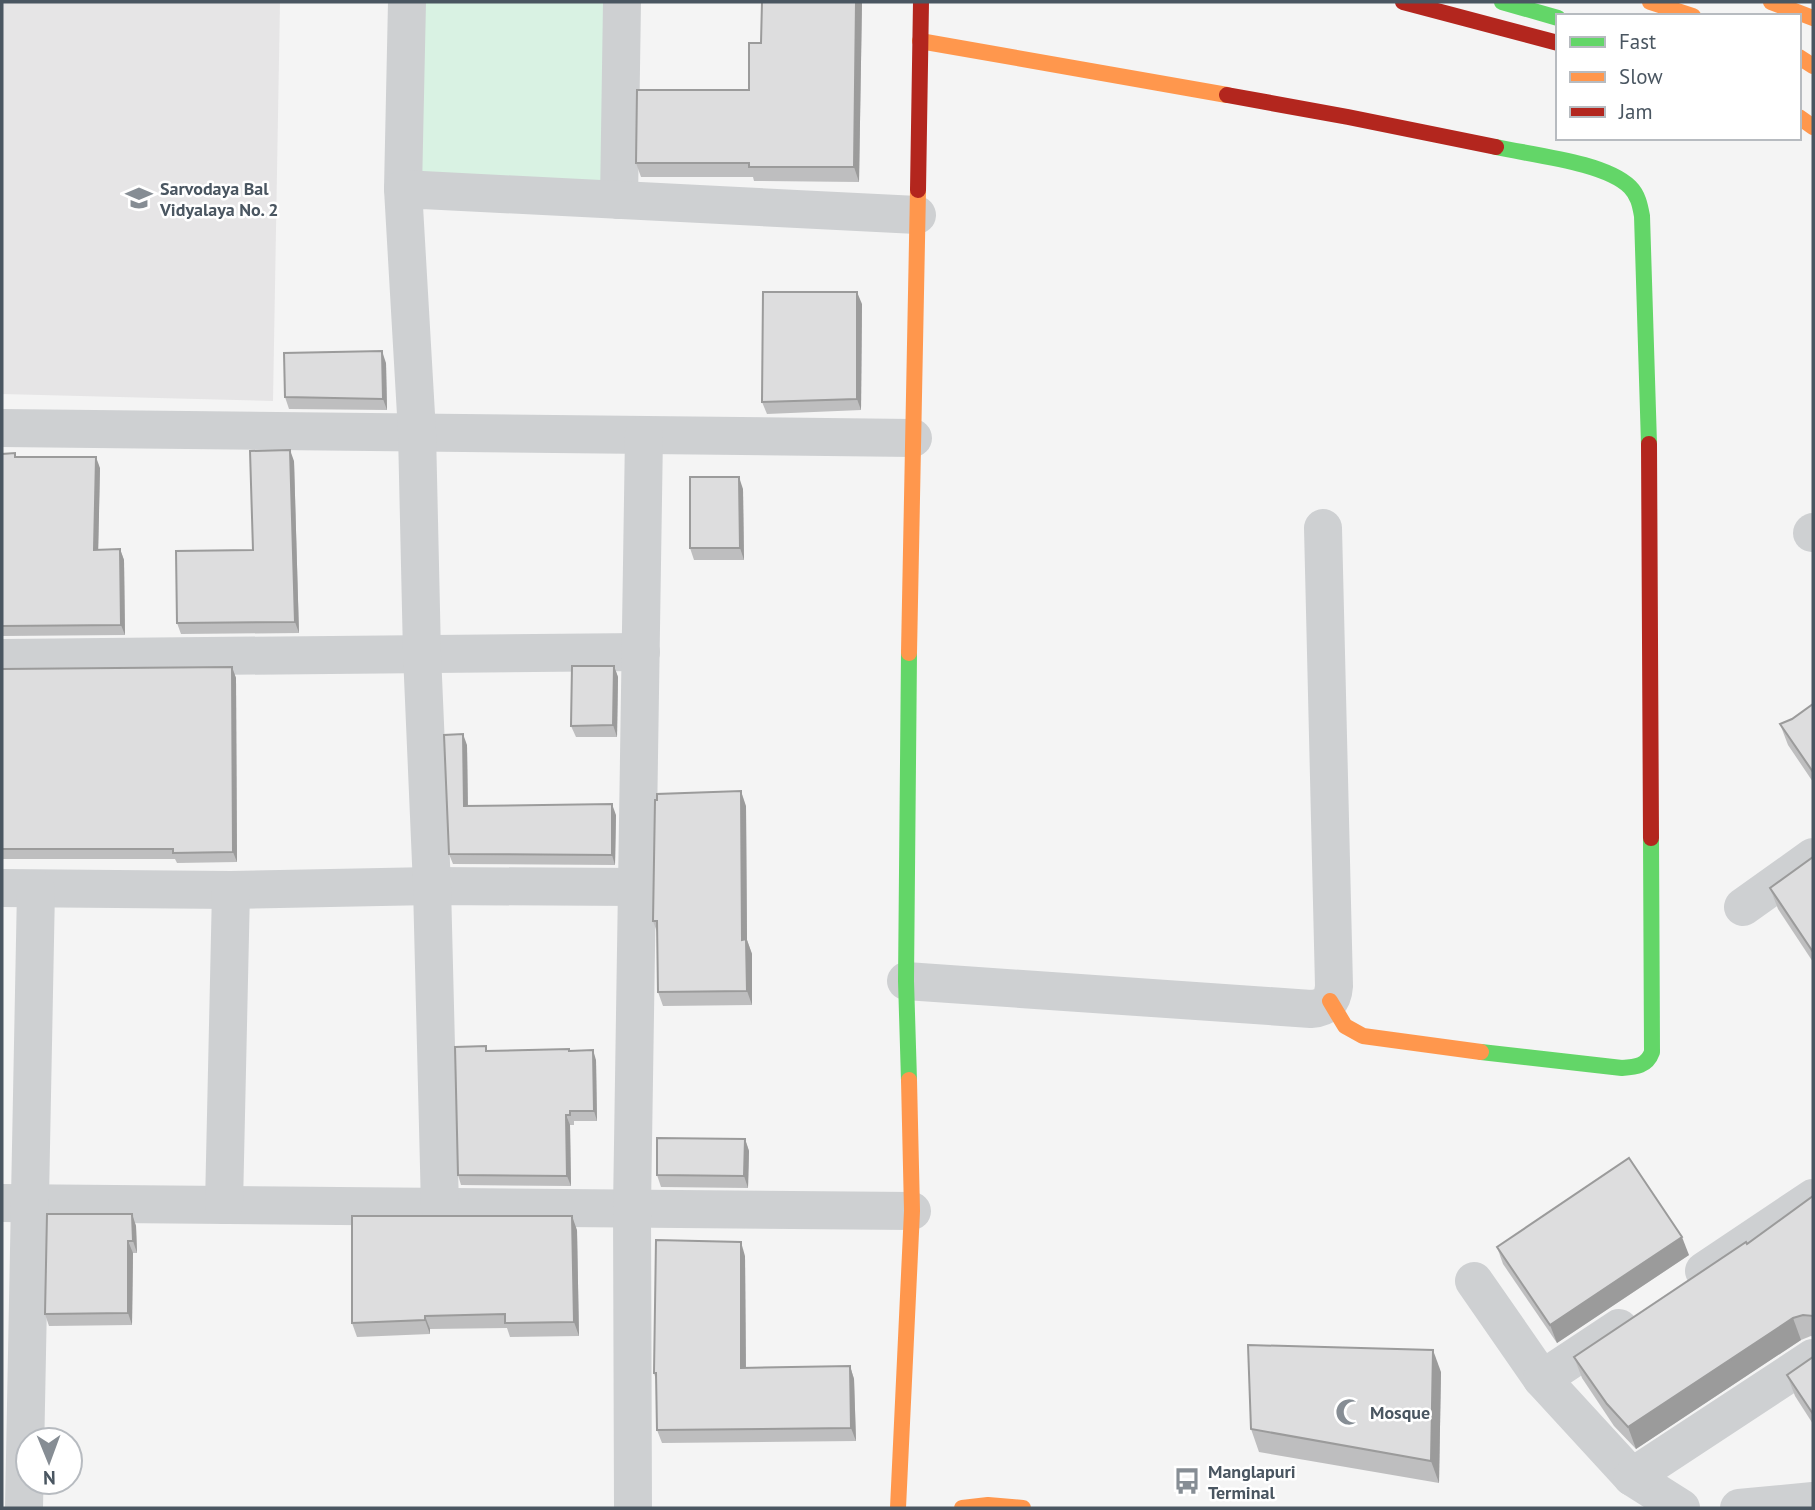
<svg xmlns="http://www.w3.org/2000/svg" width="1815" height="1510" font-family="'PT Sans',sans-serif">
<rect width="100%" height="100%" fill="#f4f4f4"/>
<polygon fill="#e6e5e6" points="2,2 280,2 273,401 2,394"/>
<polygon fill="#d9f2e3" points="420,2 612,2 610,190 417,179"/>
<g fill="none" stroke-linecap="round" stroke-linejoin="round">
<g stroke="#ced0d2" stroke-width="38">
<polyline points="403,189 407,2"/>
<polyline points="619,200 622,2"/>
<polyline points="2,428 913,438"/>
<polyline points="1812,533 1813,532"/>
<polyline points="2,658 641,652"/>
<polyline points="2,888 231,890 432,886 637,887"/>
<polyline points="1743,907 1813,857"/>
<path d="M906 981 1311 1009C1326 1008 1333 1001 1334 986L1323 528"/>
<polyline points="2,1203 912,1211"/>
<polyline points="224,1205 231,890"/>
<polyline points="440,1207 432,886 422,654 417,432 403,189 917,215"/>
<polyline points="1704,1271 1813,1198"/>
<polyline points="1474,1281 1542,1379 1632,1477 1681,1508"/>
<polyline points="1542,1379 1619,1328"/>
<polyline points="1632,1477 1813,1358"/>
<polyline points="24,1508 36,889"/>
<polyline points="633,1508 632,1208 644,435"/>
<polyline points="1739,1508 1813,1501"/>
</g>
<g stroke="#63d668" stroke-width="16">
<polyline points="1502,2 1558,18"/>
<path d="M1496 147C1531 155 1605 162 1630 187 1638 195 1640 205 1642 216L1649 444"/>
<path d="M1481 1052 1622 1068C1636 1067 1647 1066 1652 1052L1651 838"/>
<polyline points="909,1080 906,981 909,653"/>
</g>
<g stroke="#ff974d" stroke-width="16">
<polyline points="1650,2 1693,16"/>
<polyline points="1771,2 1813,18"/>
<polyline points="920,41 1227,95"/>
<polyline points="1799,57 1813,66"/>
<polyline points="1799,117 1813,127"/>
<polyline points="909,653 918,190"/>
<polyline points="1330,1001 1345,1026 1363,1036 1481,1052"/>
<polyline points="898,1508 912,1211 909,1080"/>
<polyline points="962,1508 988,1505 1023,1508"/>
</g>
<g stroke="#b3261e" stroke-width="16">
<polyline points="1403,2 1558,43"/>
<polyline points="1227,95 1348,117 1496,147"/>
<polyline points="918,190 921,2"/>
<polyline points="1649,444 1651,838"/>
</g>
</g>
<g fill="#bebebf">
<polygon points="862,2 859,182 754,181 753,177 641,177 636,163 749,90 761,43"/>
<polygon points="862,304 861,410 767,414 762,402"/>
<polygon points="386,363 387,410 289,409 285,397"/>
<polygon points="2,454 16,457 100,468 98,549 120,549 124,560 125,635 2,636"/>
<polygon points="294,461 299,633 181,634 177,623 253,550"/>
<polygon points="743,489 744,560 694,560 690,548"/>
<polygon points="614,666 618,677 617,737 576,737 571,726"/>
<polygon points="232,667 236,678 237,862 177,863 175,859 2,859 2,669"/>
<polygon points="1813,704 1813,782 1788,745 1780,724 1792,719"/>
<polygon points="467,745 468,806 616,815 615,865 453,864 449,854"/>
<polygon points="746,806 747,940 752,954 752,1005 663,1006 658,992 657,932 653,921"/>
<polygon points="1813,857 1813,962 1778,909 1770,888"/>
<polygon points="488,1051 570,1051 596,1060 597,1121 574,1121 574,1125 570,1125 571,1186 461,1185 458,1175"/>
<polygon points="745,1139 749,1151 748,1188 661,1187 657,1175"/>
<polygon points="1813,1196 1813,1337 1811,1336 1801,1340 1636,1449 1614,1426 1582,1378 1574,1357 1747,1244"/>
<polygon points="132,1214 136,1226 137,1253 133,1253 132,1325 49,1326 45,1314"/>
<polygon points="577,1230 579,1336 510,1337 507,1328 430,1329 430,1334 357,1337 352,1323"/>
<polygon points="1497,1247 1689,1255 1557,1343 1503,1264"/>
<polygon points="745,1256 746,1368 850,1366 854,1379 856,1441 662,1443 657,1430 656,1380 654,1373"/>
<polygon points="1813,1357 1813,1424 1795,1396 1787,1375"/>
<polygon points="1441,1372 1439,1483 1259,1452 1251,1429"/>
</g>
<g fill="#9b9b9b">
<polygon points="856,2 862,2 859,182 854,167"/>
<polygon points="857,292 862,304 861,410 857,399"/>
<polygon points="382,351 386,363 387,410 383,399"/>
<polygon points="290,450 294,461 299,633 295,622"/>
<polygon points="96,457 100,468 98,560 94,550"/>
<polygon points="739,477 743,489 744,560 740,548"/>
<polygon points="120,549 124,560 125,635 121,625"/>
<polygon points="614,666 618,677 617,737 613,725"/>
<polygon points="232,667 236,678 237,862 233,852"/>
<polygon points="463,734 467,745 468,817 464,806"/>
<polygon points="741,791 746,806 747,940 752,954 752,1005 747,991 742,940"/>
<polygon points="612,804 616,815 615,865 612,855"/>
<polygon points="593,1050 596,1060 597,1121 594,1111"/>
<polygon points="566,1115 570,1125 571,1186 567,1176"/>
<polygon points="745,1139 749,1151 748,1188 744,1176"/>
<polygon points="132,1214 136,1226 137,1253 133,1241"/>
<polygon points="572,1216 577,1230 579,1336 574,1322"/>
<polygon points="1682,1237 1689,1255 1557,1343 1550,1325"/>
<polygon points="128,1241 133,1253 132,1325 128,1313"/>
<polygon points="741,1242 745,1256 746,1381 741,1368"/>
<polygon points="425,1316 430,1329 430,1334 425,1320"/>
<polygon points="1793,1318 1801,1340 1636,1449 1628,1427"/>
<polygon points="1433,1350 1441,1372 1439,1483 1431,1461"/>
<polygon points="850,1366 854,1379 856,1441 851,1428"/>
</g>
<g fill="#ddddde" stroke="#9b9b9b" stroke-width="2">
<polygon points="762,2 856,2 854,167 749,167 749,163 636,163 637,90 749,90 749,43 761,43"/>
<polygon points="763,292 857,292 857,399 762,402"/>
<polygon points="382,351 383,399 285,397 284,353"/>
<polygon points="290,450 295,622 177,623 176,551 253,550 250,451"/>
<polygon points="15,453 15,457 96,457 94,550 120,549 121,625 2,626 2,454"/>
<polygon points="690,477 739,477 740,548 690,548"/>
<polygon points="572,666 614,666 613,725 571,726"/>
<polygon points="232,667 233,852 173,853 173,849 2,849 2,669"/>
<polygon points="1813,704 1813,772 1780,724 1792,719"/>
<polygon points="463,734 464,806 612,804 612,855 449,854 444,735"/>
<polygon points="741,791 742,940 746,939 747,991 658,992 657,921 653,921 655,800 657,800 657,794"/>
<polygon points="1813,857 1813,952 1770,888"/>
<polygon points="486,1046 486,1051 569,1049 569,1051 593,1050 594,1111 570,1111 570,1115 566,1115 567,1176 458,1175 455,1047"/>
<polygon points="657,1138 745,1139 744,1176 657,1175"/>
<polygon points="1629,1158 1682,1237 1550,1325 1497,1247"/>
<polygon points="1813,1196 1813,1316 1803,1315 1793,1318 1628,1427 1607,1404 1574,1357 1746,1242 1747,1244"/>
<polygon points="47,1214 132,1214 133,1241 128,1241 128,1313 45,1314"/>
<polygon points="352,1216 572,1216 574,1322 505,1323 505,1314 425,1316 425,1320 352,1323"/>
<polygon points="656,1240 741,1242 741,1368 850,1366 851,1428 657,1430 656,1373 654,1373"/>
<polygon points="1248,1345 1433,1350 1431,1461 1251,1429"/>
<polygon points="1813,1357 1813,1414 1787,1375"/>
</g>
<defs>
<symbol id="school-bare" viewBox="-9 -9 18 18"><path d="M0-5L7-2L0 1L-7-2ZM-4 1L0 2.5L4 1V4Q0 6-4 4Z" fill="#868d94" stroke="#fff" stroke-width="2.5" paint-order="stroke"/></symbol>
<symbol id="mosque-bare" viewBox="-9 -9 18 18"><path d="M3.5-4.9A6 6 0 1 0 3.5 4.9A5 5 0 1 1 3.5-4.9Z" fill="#868d94" stroke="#fff" stroke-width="2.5" paint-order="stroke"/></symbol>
<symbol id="bus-bare" viewBox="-9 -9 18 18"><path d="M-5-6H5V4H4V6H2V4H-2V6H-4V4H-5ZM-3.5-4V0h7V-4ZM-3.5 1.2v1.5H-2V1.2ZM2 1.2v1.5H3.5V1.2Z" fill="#868d94" stroke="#fff" stroke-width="2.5" paint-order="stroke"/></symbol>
</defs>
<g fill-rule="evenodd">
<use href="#school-bare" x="120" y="179" width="38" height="38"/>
<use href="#mosque-bare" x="1330" y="1393" width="38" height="38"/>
<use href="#bus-bare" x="1168" y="1462" width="38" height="38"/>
</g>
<g text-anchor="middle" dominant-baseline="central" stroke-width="5" stroke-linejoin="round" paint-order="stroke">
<g font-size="18" font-weight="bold" fill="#4a5661" stroke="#fff" text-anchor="start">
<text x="160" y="188">Sarvodaya Bal<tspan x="160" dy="21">Vidyalaya No. 2</tspan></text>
<text x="1370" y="1412">Mosque</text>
<text x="1208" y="1471">Manglapuri<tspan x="1208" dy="21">Terminal</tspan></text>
</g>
</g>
<rect width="1815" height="1510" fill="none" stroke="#4a5661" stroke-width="7"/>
<rect x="1556" y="14" width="245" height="126" fill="#ffffff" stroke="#b7bbc0" stroke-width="2"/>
<rect x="1570" y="37" width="35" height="10" fill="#63d668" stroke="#b7bbc0" stroke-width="2"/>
<text x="1619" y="49" font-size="21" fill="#4a5661">Fast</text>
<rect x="1570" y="72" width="35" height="10" fill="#ff974d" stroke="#b7bbc0" stroke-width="2"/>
<text x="1619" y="84" font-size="21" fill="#4a5661">Slow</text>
<rect x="1570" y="107" width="35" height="10" fill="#b3261e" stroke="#b7bbc0" stroke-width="2"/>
<text x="1619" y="119" font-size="21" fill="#4a5661">Jam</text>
<g transform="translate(49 1461) rotate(179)"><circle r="33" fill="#ffffff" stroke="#b7bbc0" stroke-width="2"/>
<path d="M0-5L12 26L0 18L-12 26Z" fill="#868d94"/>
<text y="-10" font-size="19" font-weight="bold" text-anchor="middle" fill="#4a5661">N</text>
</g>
</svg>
